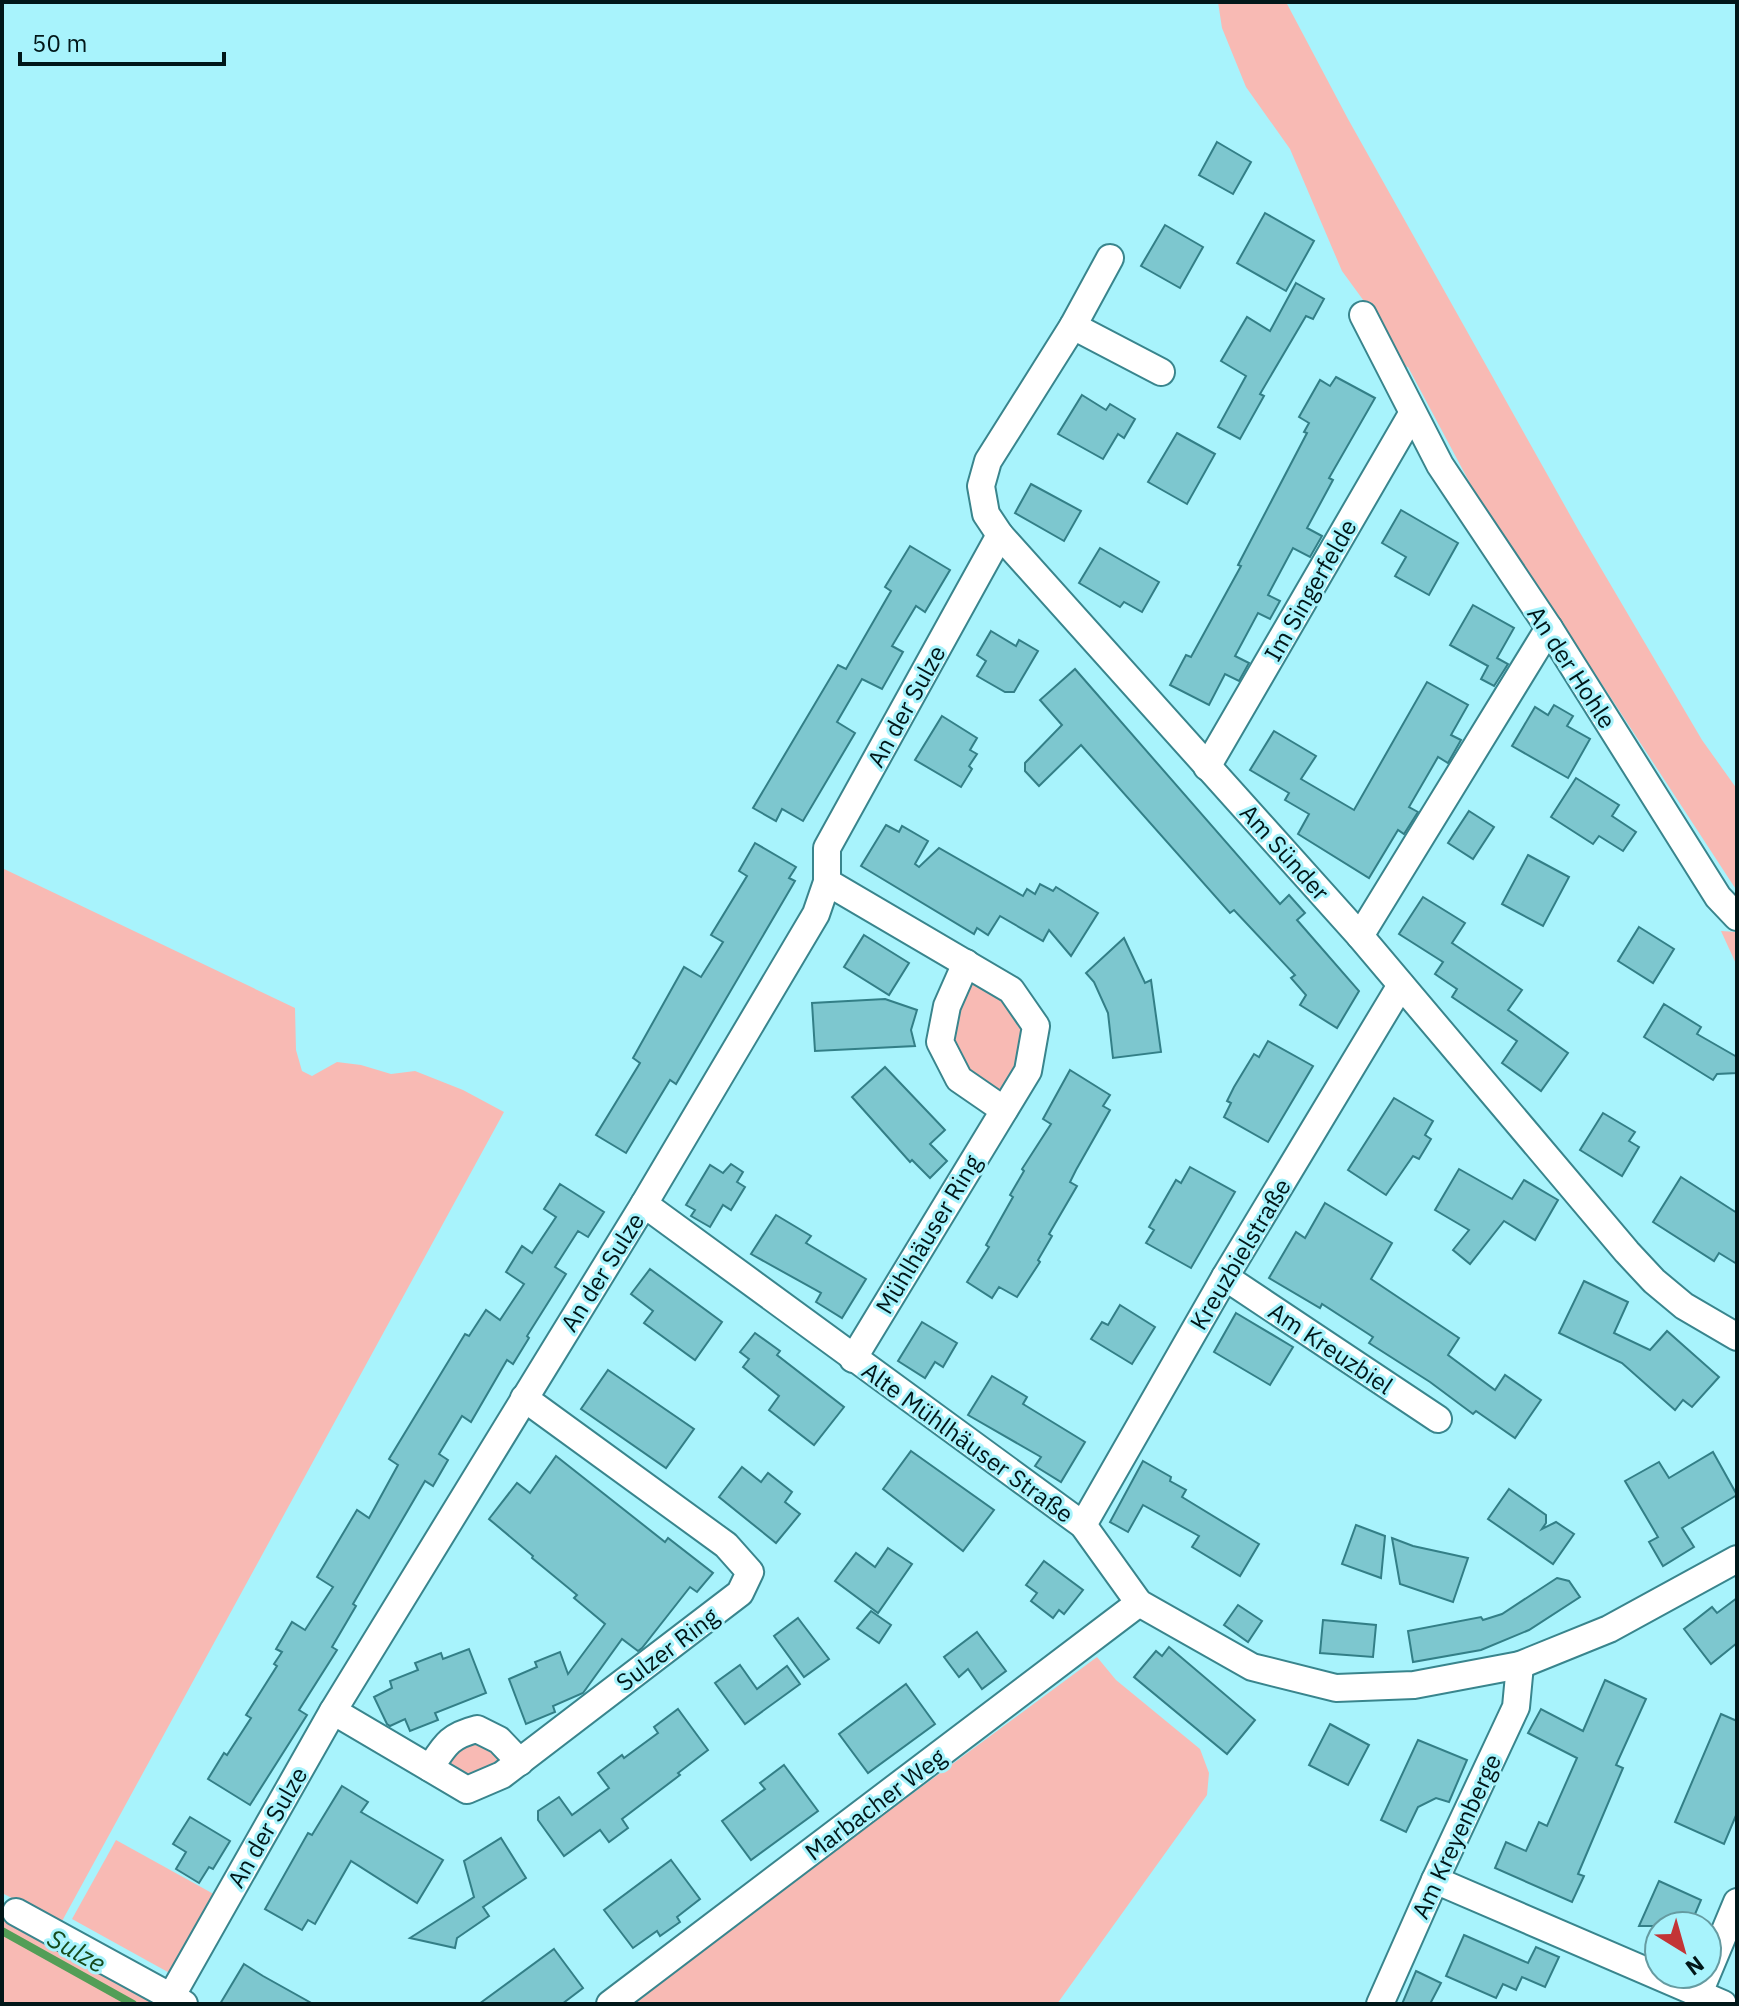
<svg xmlns="http://www.w3.org/2000/svg" width="1739" height="2006" font-family="'IBM Plex Sans',sans-serif">
<rect width="100%" height="100%" fill="#a8f3fc"/>
<g fill="#f8bab4">
<polygon points="1218,2 1286,2 1348,119 1579,531 1702,740 1737,789 1737,891 1547,600 1481,504 1408,367 1402,366 1369,308 1342,271 1290,149 1246,87 1222,28"/>
<polygon points="2,868 295,1008 296,1050 302,1071 312,1076 337,1062 361,1065 391,1074 415,1071 463,1090 504,1112 61,1923 2,1893"/>
<polygon points="1721,931 1737,932 1737,966"/>
<path d="M972 979C998 998 1033 1015 1023 1053 1020 1065 1006 1080 999 1091L956 1063 951 1030Z"/>
<polygon points="1097,1657 1116,1680 1200,1749 1209,1773 1207,1795 1057,2004 628,2004"/>
<polygon points="457,1734 520,1762 467,1790 430,1768"/>
<polygon points="116,1840 219,1897 175,1976 72,1919"/>
<polygon points="2,1916 162,2004 2,2004"/>
</g>
<g fill="none" stroke-linecap="round" stroke-linejoin="round">
<polyline stroke="#539e57" stroke-width="8" points="2,1931 133,2004"/>
</g>
<g fill="#7dc7cf" stroke="#337f87" stroke-width="2">
<polygon points="1217,142 1251,162 1233,194 1199,175"/>
<polygon points="1265,213 1314,241 1286,291 1237,263"/>
<polygon points="1165,225 1203,247 1180,288 1141,266"/>
<polygon points="1296,283 1324,299 1313,319 1306,316 1260,394 1264,396 1240,439 1218,427 1246,376 1221,361 1247,317 1270,331"/>
<polygon points="1336,377 1375,398 1329,478 1333,480 1307,528 1322,536 1310,557 1293,548 1268,595 1280,601 1270,619 1258,613 1235,656 1249,663 1239,681 1225,674 1209,705 1170,685 1186,655 1191,657 1241,566 1238,565 1307,433 1304,432 1309,423 1299,417 1320,380 1330,386"/>
<polygon points="1082,395 1106,410 1110,404 1135,419 1124,438 1118,434 1103,459 1058,434"/>
<polygon points="1177,433 1215,454 1187,504 1148,482"/>
<polygon points="1031,484 1081,511 1064,541 1015,513"/>
<polygon points="1401,510 1458,543 1429,595 1395,576 1406,557 1382,543"/>
<polygon points="910,546 950,570 925,612 916,606 892,646 903,652 882,689 862,679 837,722 855,733 803,821 782,809 776,821 753,808 838,665 846,669 891,591 885,587"/>
<polygon points="1100,548 1159,582 1142,612 1124,602 1120,607 1079,583"/>
<polygon points="1473,605 1514,628 1497,658 1508,664 1494,686 1481,679 1488,666 1450,645"/>
<polygon points="991,631 1016,646 1019,640 1038,651 1014,692 1005,692 977,676 986,661 977,655"/>
<polygon points="1075,669 1280,904 1289,895 1305,913 1297,920 1359,991 1337,1028 1300,1005 1306,995 1291,978 1295,975 1234,910 1230,913 1081,745 1039,786 1025,771 1025,763 1062,725 1040,700"/>
<polygon points="1427,682 1468,705 1451,735 1461,740 1448,763 1438,757 1409,807 1418,812 1404,834 1398,830 1369,878 1298,834 1309,814 1285,800 1289,793 1250,770 1274,731 1316,756 1301,779 1354,810"/>
<polygon points="1554,705 1573,716 1567,726 1590,739 1568,778 1512,746 1535,707 1548,715"/>
<polygon points="942,716 977,738 970,750 977,754 969,766 972,769 961,787 915,760"/>
<polygon points="1576,778 1619,805 1612,816 1636,832 1623,851 1599,836 1593,844 1551,817"/>
<polygon points="1469,811 1494,827 1473,859 1448,843"/>
<polygon points="886,825 899,832 902,826 928,841 915,864 919,867 939,848 1023,896 1027,889 1035,894 1040,884 1053,891 1056,887 1098,913 1071,956 1049,930 1043,941 1000,916 988,935 977,928 974,934 861,866"/>
<polygon points="755,843 796,867 789,878 795,881 676,1084 670,1080 626,1153 596,1135 640,1063 633,1058 684,967 701,977 723,942 711,935 747,876 739,871"/>
<polygon points="1528,855 1569,877 1543,926 1502,904"/>
<polygon points="1423,897 1465,923 1452,943 1522,990 1508,1010 1568,1053 1541,1091 1502,1063 1517,1041 1452,997 1457,989 1435,974 1443,962 1399,934"/>
<polygon points="1639,927 1674,949 1653,983 1618,961"/>
<polygon points="864,935 909,963 889,995 844,967"/>
<polygon points="1124,938 1145,983 1151,980 1161,1052 1113,1058 1108,1013 1094,982 1086,973"/>
<polygon points="885,999 917,1010 911,1030 915,1046 815,1051 812,1003"/>
<polygon points="1664,1004 1701,1027 1697,1034 1737,1057 1737,1073 1717,1074 1713,1080 1644,1037"/>
<polygon points="1268,1041 1313,1066 1268,1142 1224,1117 1231,1103 1227,1101 1234,1087 1254,1054 1259,1057"/>
<polygon points="885,1067 945,1130 930,1144 947,1161 930,1178 912,1160 910,1162 852,1097"/>
<polygon points="1070,1070 1110,1095 1103,1106 1110,1110 1076,1170 1070,1182 1077,1186 1049,1234 1052,1236 1038,1260 1040,1262 1017,1297 999,1287 992,1298 967,1282 989,1247 986,1245 1013,1197 1010,1195 1024,1171 1022,1169 1051,1124 1043,1119"/>
<polygon points="1394,1098 1433,1121 1425,1135 1431,1139 1419,1159 1413,1156 1386,1195 1348,1170"/>
<polygon points="1603,1113 1635,1132 1629,1141 1639,1147 1622,1176 1580,1150"/>
<polygon points="731,1164 743,1172 737,1182 745,1187 731,1210 723,1205 710,1227 691,1216 695,1210 686,1205 710,1165 723,1173"/>
<polygon points="1190,1167 1235,1192 1191,1268 1146,1243 1154,1230 1149,1227 1176,1180 1181,1183"/>
<polygon points="1459,1169 1512,1199 1524,1180 1558,1200 1535,1240 1504,1221 1470,1264 1453,1250 1469,1230 1435,1210"/>
<polygon points="1681,1177 1737,1213 1737,1264 1719,1253 1714,1261 1653,1222"/>
<polygon points="560,1184 604,1212 588,1237 578,1231 555,1267 566,1274 527,1336 529,1338 513,1364 507,1360 471,1422 462,1416 439,1454 448,1460 433,1486 425,1481 353,1604 356,1606 332,1647 337,1650 299,1710 307,1715 250,1805 208,1779 224,1753 227,1755 251,1718 246,1715 277,1666 274,1664 282,1652 276,1649 292,1622 305,1630 333,1587 317,1577 357,1510 369,1518 398,1465 389,1459 465,1334 469,1336 486,1310 500,1320 524,1284 506,1272 522,1246 532,1253 556,1217 544,1209"/>
<polygon points="1325,1203 1392,1243 1371,1279 1459,1338 1448,1355 1495,1390 1505,1375 1541,1400 1515,1438 1476,1411 1473,1414 1430,1382 1369,1343 1373,1337 1322,1304 1320,1308 1269,1278 1296,1232 1305,1238"/>
<polygon points="776,1215 811,1236 806,1243 866,1279 842,1318 816,1302 821,1293 751,1254"/>
<polygon points="650,1269 722,1322 695,1360 644,1323 653,1311 631,1294"/>
<polygon points="1584,1281 1628,1302 1614,1333 1650,1350 1667,1331 1719,1377 1692,1407 1683,1400 1675,1410 1622,1363 1559,1333"/>
<polygon points="1120,1305 1155,1327 1132,1364 1091,1339 1102,1322 1108,1325"/>
<polygon points="1236,1313 1293,1347 1270,1385 1214,1352"/>
<polygon points="922,1322 957,1343 943,1367 935,1362 925,1378 898,1361"/>
<polygon points="755,1333 780,1351 777,1355 844,1407 814,1445 769,1410 779,1396 743,1367 749,1359 740,1352"/>
<polygon points="608,1370 694,1429 666,1468 581,1409"/>
<polygon points="992,1376 1027,1397 1023,1404 1085,1442 1061,1482 1035,1466 1041,1457 968,1415"/>
<polygon points="911,1451 994,1510 963,1551 883,1489"/>
<polygon points="1713,1452 1737,1495 1682,1528 1694,1547 1663,1566 1649,1542 1658,1537 1625,1481 1659,1462 1669,1478"/>
<polygon points="556,1456 665,1542 668,1538 713,1573 697,1592 690,1587 642,1648 638,1651 622,1639 583,1693 553,1706 555,1712 526,1724 509,1679 537,1667 535,1662 560,1652 568,1674 605,1624 574,1598 577,1595 532,1558 533,1556 489,1519 517,1483 530,1493"/>
<polygon points="1143,1461 1171,1477 1170,1481 1186,1490 1182,1497 1259,1544 1240,1576 1192,1547 1199,1536 1143,1505 1128,1532 1110,1522"/>
<polygon points="742,1467 761,1482 768,1473 792,1492 785,1502 800,1514 776,1543 719,1497"/>
<polygon points="1509,1489 1546,1515 1546,1523 1542,1529 1556,1522 1574,1534 1553,1564 1488,1519"/>
<polygon points="1356,1525 1385,1536 1381,1578 1342,1564"/>
<polygon points="1392,1538 1413,1546 1468,1558 1453,1602 1400,1584"/>
<polygon points="888,1548 912,1564 878,1613 835,1581 856,1553 875,1567"/>
<polygon points="1044,1561 1083,1590 1064,1614 1059,1610 1053,1618 1031,1601 1037,1593 1026,1585"/>
<polygon points="1557,1578 1569,1581 1580,1597 1529,1630 1481,1650 1413,1662 1408,1631 1481,1617 1483,1620 1502,1614"/>
<polygon points="1737,1598 1737,1643 1711,1664 1684,1629 1712,1607 1717,1613"/>
<polygon points="1238,1605 1262,1621 1248,1642 1224,1625"/>
<polygon points="871,1611 891,1625 879,1643 857,1628"/>
<polygon points="798,1618 829,1659 804,1677 774,1636"/>
<polygon points="1323,1620 1376,1625 1373,1657 1320,1653"/>
<polygon points="977,1632 1006,1671 982,1689 968,1669 959,1677 944,1657"/>
<polygon points="1169,1647 1255,1720 1227,1754 1134,1677 1156,1651 1162,1656"/>
<polygon points="469,1649 486,1693 435,1713 438,1720 410,1731 405,1719 390,1726 387,1724 374,1697 392,1688 390,1681 418,1670 415,1663 441,1653 443,1659"/>
<polygon points="740,1665 757,1689 787,1666 800,1684 745,1724 715,1683"/>
<polygon points="1605,1680 1646,1699 1616,1765 1623,1768 1578,1874 1584,1876 1572,1902 1495,1868 1506,1842 1526,1851 1539,1822 1547,1826 1577,1758 1528,1733 1541,1709 1583,1731"/>
<polygon points="906,1684 935,1724 868,1773 839,1734"/>
<polygon points="678,1709 708,1750 678,1773 680,1775 622,1819 628,1828 609,1842 600,1830 564,1856 538,1820 538,1811 559,1797 572,1815 609,1788 598,1773 622,1755 624,1758 658,1733 654,1727"/>
<polygon points="1721,1714 1737,1721 1737,1813 1724,1844 1675,1822"/>
<polygon points="1330,1724 1369,1745 1348,1785 1309,1765"/>
<polygon points="1418,1740 1467,1760 1449,1802 1436,1798 1418,1807 1406,1832 1381,1820"/>
<polygon points="784,1765 818,1811 751,1860 722,1821 765,1789 760,1783"/>
<polygon points="342,1786 368,1802 361,1812 443,1860 417,1903 351,1861 315,1924 308,1920 302,1930 265,1909 308,1833 312,1835"/>
<polygon points="190,1817 230,1841 213,1869 209,1867 199,1883 176,1869 186,1852 173,1844"/>
<polygon points="501,1838 526,1878 483,1907 489,1916 457,1938 455,1948 410,1938 474,1897 464,1861"/>
<polygon points="671,1860 700,1899 677,1917 680,1922 660,1936 657,1931 633,1948 604,1910"/>
<polygon points="1659,1881 1701,1900 1690,1926 1639,1926"/>
<polygon points="1464,1935 1528,1963 1536,1947 1559,1957 1545,1987 1522,1977 1516,1990 1503,1984 1496,1998 1446,1976"/>
<polygon points="554,1949 583,1988 562,2004 479,2004"/>
<polygon points="244,1964 263,1976 313,2004 220,2004"/>
<polygon points="1416,1971 1441,1983 1430,2004 1402,2004"/>
</g>
<g fill="none" stroke-linecap="round" stroke-linejoin="round">
<defs>
<g id="minor">
<polyline points="1110,258 1073,326 988,461 981,486 986,514 1000,535 1360,936 1627,1252 1654,1281 1684,1306 1737,1337"/>
<polyline points="1363,315 1440,465 1549,628 1718,897 1737,917"/>
<polyline points="1073,326 1161,372"/>
<polyline points="1207,767 1412,414"/>
<polyline points="827,882 1011,990 1036,1026 1028,1071 853,1359"/>
<polyline points="1360,936 1549,628"/>
<polyline points="966,963 947,1006 940,1042 959,1079 1004,1110"/>
<polyline points="644,1204 1083,1525 1139,1603 1252,1667 1336,1688 1414,1685 1520,1665 1609,1629 1737,1559"/>
<polyline points="1225,1277 1438,1419"/>
<polyline points="1083,1525 1225,1277 1401,985"/>
<polyline points="333,1711 467,1790 502,1775 740,1593 750,1572 726,1545 524,1398"/>
<path d="M430 1768C445 1745 449 1736 477 1729L499 1740 520 1762"/>
<polyline points="1435,1880 1723,2004"/>
<polyline points="16,1912 184,2004"/>
<polyline points="1699,1993 1737,1902"/>
<polyline points="171,1997 333,1711 644,1204 816,914 827,882 827,848 1000,535"/>
<polyline points="610,2004 1139,1603"/>
<polyline points="1380,2004 1435,1880 1516,1707 1520,1665"/>
</g>
</defs>
<use href="#minor" stroke="#39858d" stroke-width="30"/>
<use href="#minor" stroke="#fff" stroke-width="26"/>
</g>
<g text-anchor="middle" dominant-baseline="central" stroke-width="6" stroke-linejoin="round" paint-order="stroke">
<g font-size="24" fill="#011719" stroke="#a8f3fc">
<text transform="translate(1310 590) rotate(-60)">Im Singerfelde</text>
<text transform="translate(1572 667) rotate(57)">An der Hohle</text>
<text transform="translate(906 706) rotate(-61)">An der Sulze</text>
<text transform="translate(1285 852) rotate(48)">Am Sünder</text>
<text transform="translate(928 1234) rotate(-59)">Mühlhäuser Ring</text>
<text transform="translate(1240 1254) rotate(-59)">Kreuzbielstraße</text>
<text transform="translate(602 1272) rotate(-58)">An der Sulze</text>
<text transform="translate(1331 1348) rotate(34)">Am Kreuzbiel</text>
<text transform="translate(968 1442) rotate(36)">Alte Mühlhäuser Straße</text>
<text transform="translate(667 1649) rotate(-37)">Sulzer Ring</text>
<text transform="translate(875 1804) rotate(-37)">Marbacher Weg</text>
<text transform="translate(267 1827) rotate(-60)">An der Sulze</text>
<text transform="translate(1456 1836) rotate(-65)">Am Kreyenberge</text>
</g>
<g font-size="26" font-style="italic" fill="#164b1c" stroke="#a8f3fc">
<text transform="translate(77 1950) rotate(29)">Sulze</text>
</g>
</g>
<rect width="1739" height="2006" fill="none" stroke="#011719" stroke-width="8"/>
<g transform="translate(1683 1950) rotate(143)"><circle r="38" fill="#a8f3fc" stroke="#659ba1" stroke-width="2"/>
<path d="M0-6L14 30L0 20L-14 30Z" fill="#c33436"/>
<text y="-12" font-size="22" font-weight="bold" text-anchor="middle" fill="#011719">N</text>
</g>
<path d="M20 52v12h204v-12" fill="none" stroke="#011719" stroke-width="4"/>
<text x="32" y="52" font-size="24" fill="#011719" stroke="#a8f3fc" stroke-width="6" paint-order="stroke">50 m</text>
</svg>
